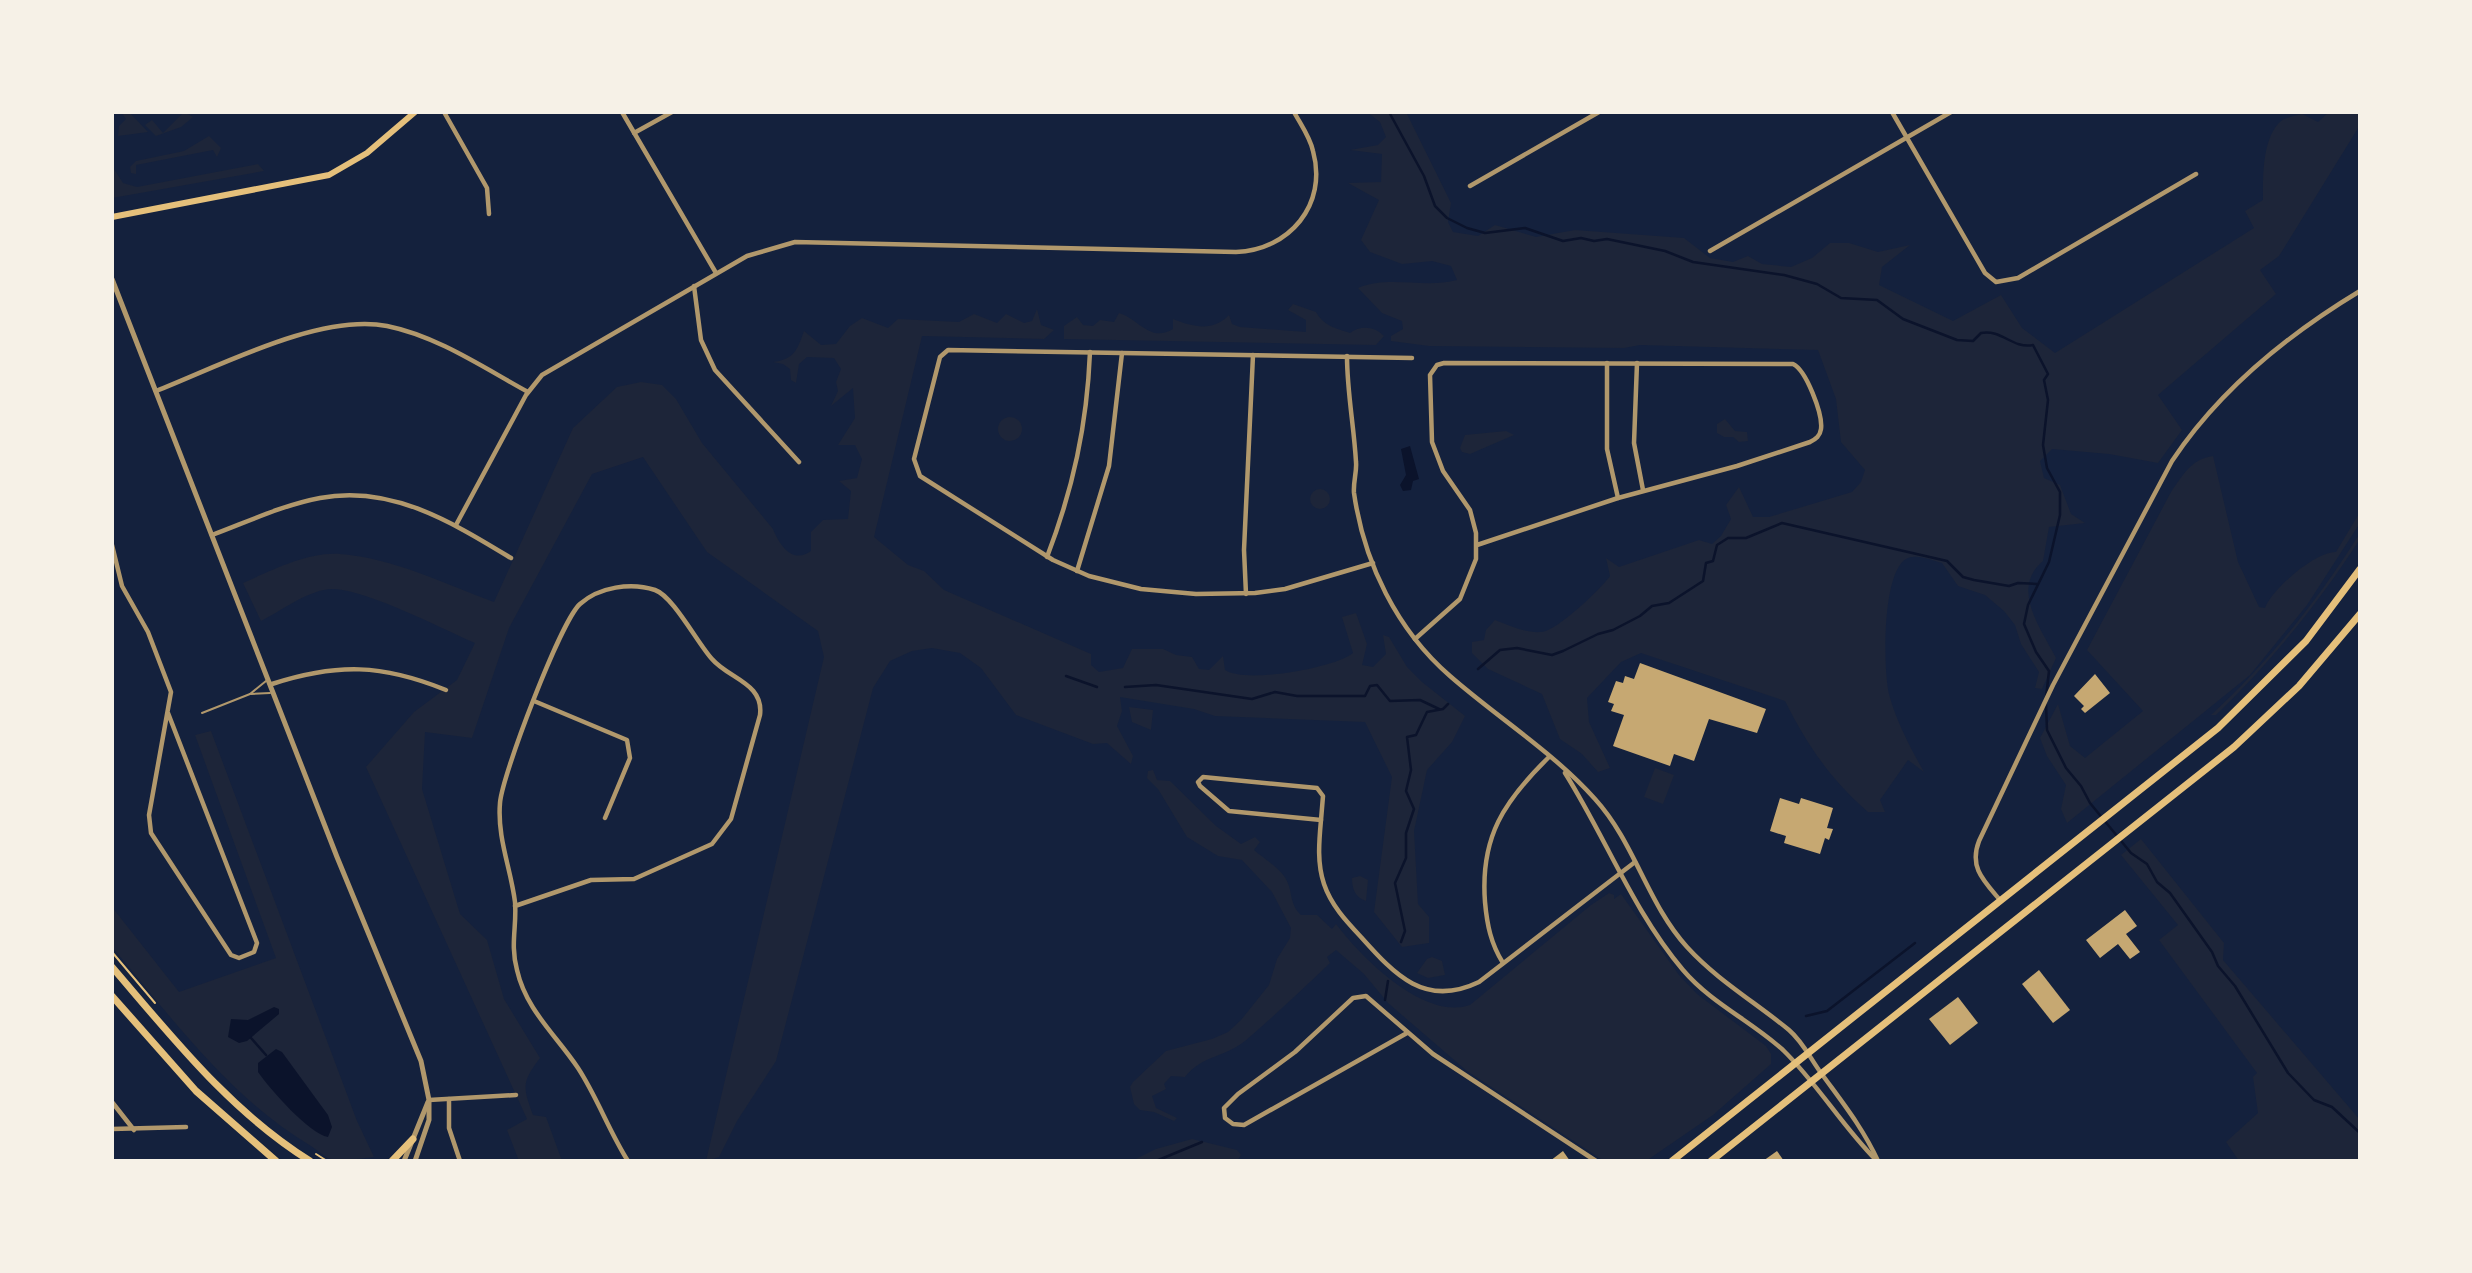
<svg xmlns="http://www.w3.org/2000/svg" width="2472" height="1273" font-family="Helvetica,sans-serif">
<rect width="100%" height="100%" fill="#14213d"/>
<g fill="#1d2539">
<polygon points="121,112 134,112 131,114 148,132 118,136 119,126 126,119"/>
<polygon points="184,112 193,117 181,127 156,136 145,125 152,120 163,133"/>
<path d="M1367 112H1406L1451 203 1448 222 1453 232 1478 236 1495 225 1536 237 1575 230 1684 238 1710 258 1733 262 1748 256 1762 264 1791 267 1812 258 1830 243H1849L1878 252 1910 245 1882 267 1879 285 1953 321 2001 295 2022 328 2055 353 2254 228 2245 211 2263 200C2263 176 2262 138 2281 121 2286 117 2295 116 2302 114L2318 122 2329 112H2360V125L2279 256 2260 270 2276 294 2158 395 2182 430 2158 463 2109 454 2052 449 2040 461 2044 478 2060 485 2071 514 2085 523 2049 527 2043 561C2010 588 2041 629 2056 658L2042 689 2035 688 2039 672 2021 644 2015 625 2004 611 1985 595 1958 586 1942 563C1932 560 1915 553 1906 559 1882 573 1883 668 1889 694 1896 721 1910 747 1924 772L1908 760 1880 800 1885 812H1868C1831 780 1807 745 1785 701L1641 653 1621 662 1587 698 1589 722 1610 768 1598 772 1582 754 1560 739 1542 694 1488 669 1472 653V642L1484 640 1486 630 1495 620C1508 625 1534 637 1548 630 1563 624 1601 589 1610 576L1606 558 1619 567 1699 540 1712 544 1721 536 1731 519 1726 505 1739 487 1753 517H1769L1852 492 1861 482 1865 470 1841 442 1836 399 1818 350 1640 345 1624 348 1429 346 1391 341V336L1403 329 1402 321 1382 313 1358 288C1389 275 1425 289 1457 280L1451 266 1432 261 1402 264 1370 252 1361 240 1379 200 1348 183 1381 182 1382 154 1350 150 1378 145 1386 137 1380 122Z"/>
<polygon points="209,136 221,148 217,157 213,150 136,165 136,174 131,173 130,167 136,161 184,151"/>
<polygon points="258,164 264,171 112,198 114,169 123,183 137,187"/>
<path d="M1293 304 1316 312C1324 326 1335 328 1350 333 1360 325 1375 326 1384 336L1376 345 1064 339V326L1077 317 1083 325 1093 326 1100 320 1114 322 1119 313C1139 319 1150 343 1173 329V319C1193 327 1213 332 1229 315L1232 324 1240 327 1306 332V320L1288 310Z"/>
<path d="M1037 309 1041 325 1054 330 1044 339 922 336 874 537 908 565 924 571 944 590 1091 654V665L1099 672 1123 668 1132 649H1163L1176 655 1192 657 1199 669 1209 670 1223 656 1225 670C1245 684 1335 668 1353 653L1342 617 1356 613 1367 644 1362 665 1373 667 1386 654 1383 635 1389 637 1407 667 1422 682 1465 716 1452 742 1427 770 1414 831 1418 904 1429 917V943L1402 947 1374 912 1392 777 1365 722 1215 716 1194 709 1120 697 1122 711 1117 726 1133 756 1131 764 1107 743 1093 744 1016 715 981 668 960 653 932 648 912 651 890 661 873 688 776 1061 737 1121 719 1157 706 1161 824 657 818 631 707 552 643 457 592 474 509 628 472 738 425 732 422 789 460 914 487 940 504 999 540 1058C521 1083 523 1087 533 1115L546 1117 562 1161H519L507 1130 527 1119 366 767 414 712 457 680 475 643C440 628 370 591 334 589 311 588 281 611 261 621L243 583C273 570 307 552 340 554 393 558 445 584 494 602L573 428 617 387 641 382 662 385 676 399 702 443 773 529C779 544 792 565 811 551V532L823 520 848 519 851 491 839 481 857 478 862 459 855 445H838L855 418 853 388 831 406 838 391 836 382 841 369 834 358 807 357 799 364 796 383 791 380 790 369 783 364 773 362C794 359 797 351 804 331L821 345 836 344 850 326 862 318 888 328 898 319 959 322 974 314 997 323 1006 314 1024 323 1032 321Z"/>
<circle cx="1010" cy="429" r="12"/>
<polygon points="1725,419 1735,431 1747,432 1748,441 1739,442 1733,437 1724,437 1717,433 1717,424"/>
<polygon points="1506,431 1514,435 1470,454 1462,452 1460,448 1465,435"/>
<path d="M2213 456 2238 562 2259 607 2265 608C2272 589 2316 551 2336 552L2360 512V523L2307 605 2250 675 2067 823 2061 809 2066 785 2047 756 2040 738 2058 704 2070 746 2085 758 2143 711 2087 650 2171 492C2183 475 2191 459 2213 456Z"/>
<circle cx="1320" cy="499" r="10"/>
<path d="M2360 533V539C2318 604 2271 662 2216 715H2211C2270 661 2318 600 2360 533Z"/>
<polygon points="1129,707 1153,710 1151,730 1132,722"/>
<path d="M211 731 357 1121 374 1157C360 1158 346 1162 334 1160 327 1159 317 1150 311 1146 230 1098 172 1018 112 947V907L179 992 276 958 195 735Z"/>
<polygon points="1655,768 1674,775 1663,804 1644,797"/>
<path d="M1153 770 1157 780 1170 781 1216 826 1241 844 1255 837 1260 842 1254 850C1263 858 1277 866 1284 876 1294 890 1288 903 1301 915H1317L1332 929 1336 924C1361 957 1424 1021 1470 1005L1591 905 1609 893 1614 895V899L1621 894 1679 975 1697 994 1766 1046 1771 1054V1064L1713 1115 1646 1161H1604L1467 1071 1388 1003 1364 974 1336 950 1327 957 1330 963C1302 990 1274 1016 1245 1041 1225 1057 1201 1056 1185 1077L1171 1076 1164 1084 1166 1089 1152 1096 1156 1108 1177 1118 1174 1121 1154 1112 1140 1110 1134 1104 1130 1087 1133 1082 1166 1051 1212 1039 1228 1032 1241 1020 1269 985 1277 959 1290 938 1291 928 1272 892 1242 860 1218 856 1187 837 1158 789 1147 778 1148 771Z"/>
<polygon points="2141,839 2224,943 2223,960 2360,1120 2360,1161 2239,1161 2226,1142 2258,1113 2253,1077 2257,1073 2159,940 2178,925 2121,855"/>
<path d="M1360 876 1368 880 1366 901C1355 898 1352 888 1352 878Z"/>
<polygon points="1432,957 1442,961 1445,975 1428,978 1417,973 1427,959"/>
<polygon points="1192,1139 1237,1150 1241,1155 1237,1161 1132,1161 1156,1149"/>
</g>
<g fill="#0b132b">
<polygon points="1410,446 1419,479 1413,481 1411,490 1403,491 1400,485 1406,475 1401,449"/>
<polygon points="274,1007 279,1009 279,1014 247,1041 239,1043 228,1037 231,1019 248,1020"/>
<path d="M276 1049 282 1052 328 1115 332 1127 328 1137C309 1134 269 1088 258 1072V1063Z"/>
</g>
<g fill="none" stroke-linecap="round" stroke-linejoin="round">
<g stroke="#0b132b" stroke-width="2.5">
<path d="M1389 112 1424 176 1435 206 1447 218 1467 228 1485 233 1525 228 1563 241 1581 238 1594 241 1607 239 1665 251 1693 262 1784 275 1817 284 1841 298 1877 300 1903 319 1957 340 1973 341 1981 333C2002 329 2012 349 2033 345L2048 374 2044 380 2048 400 2043 445 2047 468 2060 492V515L2049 562 2028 605 2024 624 2036 652 2049 671 2046 698"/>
<polyline points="1478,669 1500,650 1517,648 1552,655 1563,651 1598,634 1613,630 1640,616 1652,606 1669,603 1703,581 1706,563 1713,561 1717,545 1728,538 1746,538 1782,523 1947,561 1963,577 1974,580 2009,586 2018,583 2037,584"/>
<polyline points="1066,676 1097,687"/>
<polyline points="1125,687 1156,685 1252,699 1275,692 1297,696 1365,696 1370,686 1377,685 1390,701 1420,700 1439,709"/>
<polyline points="2046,704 2047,730 2066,768 2081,786 2090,803 2131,853 2147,864 2157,882 2170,893 2212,952 2218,966 2235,986 2288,1073 2314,1100 2332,1107 2360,1133"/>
<polyline points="1401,942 1405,931 1395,883 1406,858 1406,833 1414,809 1406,791 1411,770 1407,737 1416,735 1427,712 1443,709 1448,704"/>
<polyline points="1385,1000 1388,981"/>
<polyline points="1806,1016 1827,1011 1915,943"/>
<polyline points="251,1038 266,1055"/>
<polyline points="1156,1161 1202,1142"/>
</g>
</g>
<g fill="#c6a872">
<polygon points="1640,663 1766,709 1757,733 1709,719 1694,761 1674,754 1670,766 1613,746 1624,715 1611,711 1614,704 1608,702 1616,681 1623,683 1625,676 1634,679"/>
<polygon points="2095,674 2110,693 2085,713 2081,709 2084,706 2074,696"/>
<polygon points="1780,798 1799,804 1801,798 1833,808 1827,828 1833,829 1829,840 1825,838 1820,854 1784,843 1786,836 1770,831"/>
<polygon points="2125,910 2137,926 2126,934 2140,952 2130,959 2118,944 2100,958 2086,940"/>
<polygon points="2039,970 2070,1010 2053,1023 2022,984"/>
<polygon points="1958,997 1978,1023 1950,1045 1929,1019"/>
<polygon points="1563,1151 1570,1161 1550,1161"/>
<polygon points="1777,1151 1784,1161 1763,1161"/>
</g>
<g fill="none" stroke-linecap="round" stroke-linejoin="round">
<g stroke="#e5c07b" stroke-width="2">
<polyline points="112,952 155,1003"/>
<polyline points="316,1154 327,1161"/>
</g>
<g stroke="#b1986c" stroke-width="2">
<polyline points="251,694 270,693"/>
<polyline points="202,713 250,694 266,681"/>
</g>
<g stroke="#b1986c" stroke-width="4.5">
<polyline points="444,112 487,188 489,214"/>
<polyline points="622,112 716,273"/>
<polyline points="1892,112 1985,273 1996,282 2018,278 2196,174"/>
<polyline points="634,133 672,112"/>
<polyline points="1470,186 1599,112"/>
<polyline points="1710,251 1951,112"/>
<polyline points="694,286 701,340 715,370 799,462"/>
<path d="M1347 356C1347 392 1354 426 1356 462 1357 472 1353 482 1354 493 1364 563 1397 630 1450 676 1498 718 1553 752 1595 799 1635 843 1647 903 1687 947 1717 980 1755 1002 1789 1030 1803 1042 1810 1058 1821 1073 1842 1102 1863 1128 1878 1161"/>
<polyline points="1607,363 1607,449 1618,498"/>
<polyline points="1637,363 1634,443 1643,490"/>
<path d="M156 391C220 366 320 313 387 326 437 336 484 368 528 392"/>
<path d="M456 525 526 395 542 375 747 256 795 242 1236 252C1289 250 1328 205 1313 151 1310 137 1301 125 1294 112"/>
<path d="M212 535C247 522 283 505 320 498 391 484 453 523 511 558"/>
<polyline points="112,545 122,586 148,632 171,692 149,815 151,833 231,955 239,958 254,952 257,943 168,713"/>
<path d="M1047 557C1073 489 1087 425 1090 352"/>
<polyline points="1373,563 1285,589 1255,593 1196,594 1141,589 1089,576 1053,560 920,476 914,459 940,357 948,350 1412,358"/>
<polyline points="1077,571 1109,466 1122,353"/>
<polyline points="1246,594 1244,550 1253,355"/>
<path d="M1415 639 1460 599 1476 559V533L1470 510 1443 471 1432 442 1430 375 1437 365 1444 363 1793 364C1806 370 1823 414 1821 429 1820 436 1816 439 1810 442L1737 466 1618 498 1477 545"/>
<path d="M272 684C337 663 382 664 446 690"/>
<polyline points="534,701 627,740 630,758 605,818"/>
<path d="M1565 773C1606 838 1633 911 1683 970 1711 1003 1751 1021 1783 1050 1817 1083 1842 1126 1876 1160"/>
<polygon points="1203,777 1317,788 1323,796 1321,820 1229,811 1200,786 1198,782"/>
<path d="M1321 820C1319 842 1317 863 1324 884 1331 905 1346 921 1361 937 1395 975 1425 1008 1479 982L1635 862"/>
<path d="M2000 900C1983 880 1969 867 1979 841L2053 685 2172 461C2220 389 2287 335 2360 291"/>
<path d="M515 906 591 880 634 879 712 844 731 819 760 715C764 683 729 679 712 659 698 644 673 596 655 590 631 582 599 587 580 604 561 621 502 775 500 803 497 838 511 869 515 902 517 926 510 944 517 970 526 1010 556 1035 578 1068 597 1097 609 1131 628 1161"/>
<path d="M1503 963C1491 944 1487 925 1485 902 1480 837 1504 801 1549 757"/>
<polyline points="1407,1033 1244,1125 1233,1124 1225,1118 1224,1108 1238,1094 1295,1052 1353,998 1366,996 1433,1054 1596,1161"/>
<polyline points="449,1099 449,1128 460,1161"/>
<polyline points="429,1100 516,1095"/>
<polyline points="112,1102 134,1130"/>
<polyline points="112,1129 186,1127"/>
</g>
<g stroke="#b1986c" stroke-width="5">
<polyline points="112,279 337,857 421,1061 429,1100 429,1120 415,1161"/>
<polyline points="404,1161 428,1102"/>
</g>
<polyline stroke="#e5c07b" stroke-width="6" points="112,217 329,175 367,153 415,112"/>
<g stroke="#e5c07b" stroke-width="7">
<path d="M112 967C173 1038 230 1111 310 1161"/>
<polyline points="112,996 196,1091 276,1161"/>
<polyline points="392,1161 413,1139"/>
<polyline points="1672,1161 2218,728 2306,641 2360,569"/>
<polyline points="1711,1161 2234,747 2299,686 2360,614"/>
</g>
</g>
<rect width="2472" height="1273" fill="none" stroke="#f6f1e7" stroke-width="228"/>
</svg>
